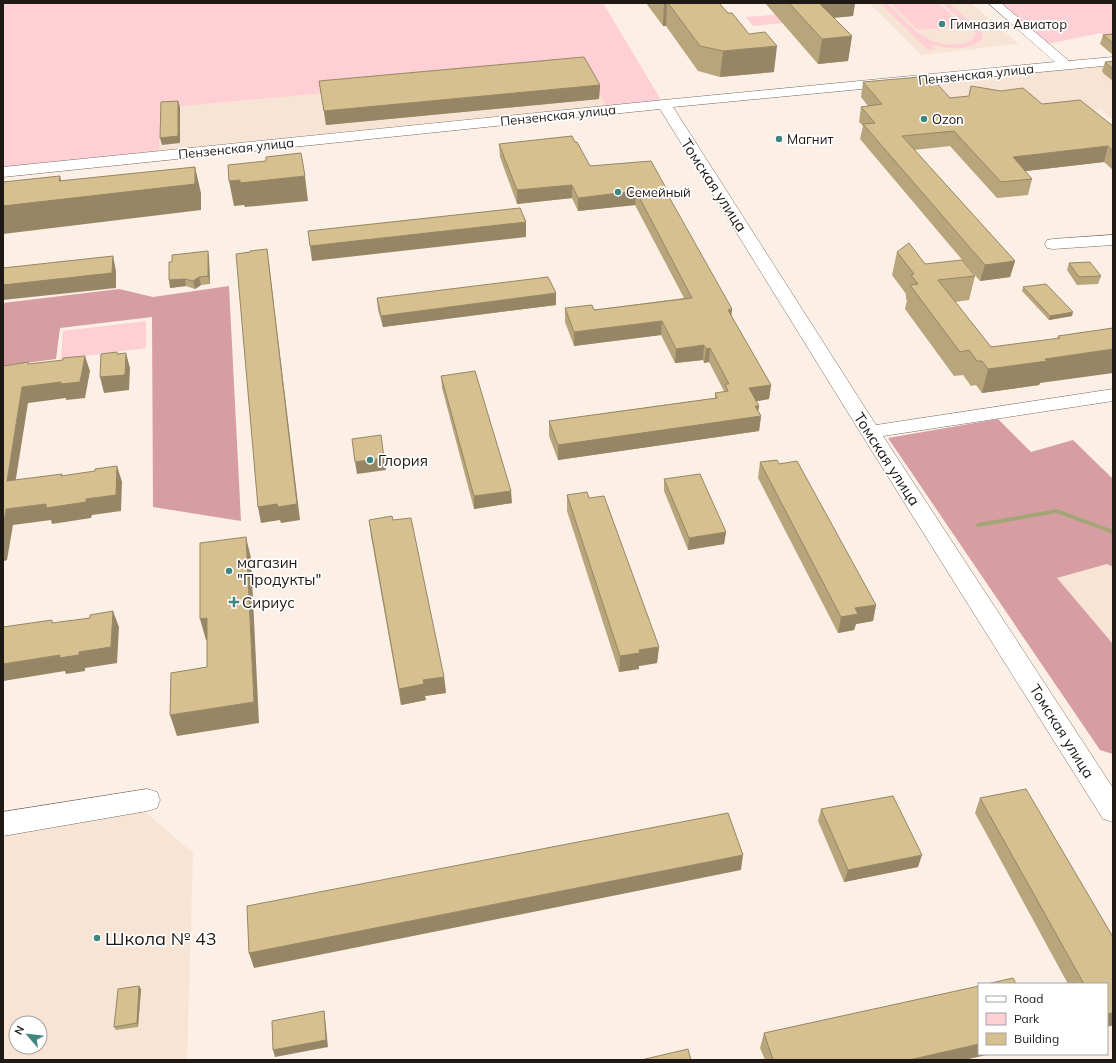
<svg xmlns="http://www.w3.org/2000/svg" width="1116" height="1063" font-family="Mulish,sans-serif">
<rect width="100%" height="100%" fill="#fcefe5"/>
<g fill="#f8e4d5" fill-rule="evenodd">
<polygon points="869,3 971,3 1019,44 921,55"/>
<polygon points="1113,65 1113,120 1101,109 1056,115 957,104 930,81"/>
<polygon points="586,69 606,106 159,152 161,108"/>
<polygon points="1107,564 1113,567 1113,644 1057,578"/>
<path d="M145 812 193 853 187 1060H3V834ZM16 1023H40V1047H16Z"/>
</g>
<g fill="#fecfd4">
<polygon points="3,3 603,3 661,100 606,106 586,69 161,108 159,152 3,168"/>
<path d="M880 3H887C909 24 925 48 960 44 966 43 973 41 975 35L974 32 942 3H949L979 30 982 32V39C970 52 945 48 930 44L935 49 928 50Z"/>
<polygon points="890,3 938,3 964,26 918,30"/>
<polygon points="1001,3 1113,3 1113,41 1100,33 1048,44"/>
<polygon points="787,14 794,22 753,26 746,17"/>
<polygon points="146,321 146,348 61,359 63,331"/>
</g>
<g fill="#d69da3">
<polygon points="229,286 241,521 153,507 152,317 60,328 56,359 3,366 3,303 119,289 153,297"/>
<polygon points="998,419 1031,452 1073,440 1113,479 1113,567 1107,564 1057,578 1113,644 1113,754 1100,750 888,438"/>
</g>
<g fill="none" stroke-linecap="round" stroke-linejoin="round">
<polygon fill="#a3a674" fill-rule="evenodd" points="1057,509 1113,530 1113,534 1057,513 978,527 975,525 978,523"/>
<defs>
<g id="minor">
<polygon points="988,3 1001,3 1069,61 1113,57 1113,65 673,107 876,425 1113,389 1113,401 883,436 1113,788 1113,822 1103,819 860,432 660,109 3,177 3,167 664,100 1055,62"/>
<polygon points="1113,235 1113,245 1053,249 1047,248 1045,244 1047,240 1053,239"/>
<polygon points="147,789 157,792 160,800 157,808 147,811 3,836 3,812"/>
</g>
</defs>
<use href="#minor" stroke="#776c63" stroke-width="1"/>
<use href="#minor" fill="#fff" fill-rule="evenodd"/>
</g>
<g fill="#b8a57c">
<polygon points="646,3 719,3 774,72 720,77 698,71 666,26 663,26"/>
<polygon points="765,3 855,3 853,16 833,18 852,36 848,61 818,64"/>
<polygon points="1113,34 1113,55 1100,44 1103,35"/>
<polygon points="1113,61 1113,81 1104,74 1102,71 1105,62"/>
<polygon points="319,81 600,85 599,99 326,125"/>
<polygon points="863,82 950,98 1042,104 1113,126 1113,170 1104,162 1025,171 1032,179 1028,195 997,198 950,146 914,150 1015,261 1010,277 980,281 860,139 863,126 859,122 861,107 868,106 861,97"/>
<polygon points="575,142 590,166 666,188 666,192 732,317 771,385 769,399 756,401 759,406 758,412 761,416 759,431 558,460 549,436 549,421 715,398 715,393 724,392 724,391 709,362 704,363 703,360 675,363 661,335 574,346 565,322 565,308 594,310 684,298 635,205 578,211 572,198 517,204 500,157 499,144"/>
<polygon points="208,251 209,259 210,284 201,285 195,289 186,286 170,288 172,262"/>
<polygon points="897,252 925,264 975,276 969,300 955,302 991,347 1057,339 1058,336 1113,328 1040,383 1039,385 982,393 976,385 971,386 963,375 954,376 905,309 907,300 906,299 906,294 892,275"/>
<polygon points="1069,263 1101,276 1098,284 1077,285 1067,270"/>
<polygon points="1023,287 1072,316 1049,320 1022,291"/>
<polygon points="377,298 556,305 383,327 378,310"/>
<polygon points="441,376 512,503 474,509 442,388"/>
<polygon points="760,462 779,464 876,605 873,621 856,624 854,630 838,633 758,478"/>
<polygon points="664,479 726,532 724,544 688,550 664,491"/>
<polygon points="567,495 589,498 659,647 657,663 639,666 639,669 619,672 567,511"/>
<polygon points="369,520 444,677 446,693 425,696 426,700 401,705 371,536"/>
<polygon points="980,798 1113,937 1113,1025 1107,1027 1107,984 1068,984 975,813"/>
<polygon points="821,809 918,867 844,882 818,821"/>
<polygon points="141,989 138,1027 116,1030 114,1027"/>
<polygon points="764,1033 979,1054 990,1054 964,1060 765,1060 760,1048"/>
</g>
<g fill="#968665">
<polygon points="664,3 667,3 666,26 663,26"/>
<polygon points="811,3 855,3 853,16 809,20"/>
<polygon points="852,36 848,61 818,64 822,39"/>
<polygon points="777,46 774,72 720,77 723,51"/>
<polygon points="600,85 599,99 326,125 324,111"/>
<polygon points="178,101 180,107 180,143 162,145 160,138"/>
<polygon points="1108,146 1104,162 1009,173 1013,157"/>
<polygon points="195,167 201,193 201,210 3,234 3,206 59,181 60,176 66,199"/>
<polygon points="305,176 308,201 245,207 244,205 234,206 229,181"/>
<polygon points="572,185 572,198 517,204 517,190"/>
<polygon points="636,191 635,205 578,211 578,198"/>
<polygon points="526,222 526,237 312,261 310,246"/>
<polygon points="267,249 269,264 300,520 281,523 280,520 261,523 258,507"/>
<polygon points="208,251 209,259 210,284 208,276"/>
<polygon points="113,256 116,271 116,288 3,300 3,285"/>
<polygon points="1015,261 1010,277 980,281 985,265"/>
<polygon points="199,277 201,285 195,289 193,281"/>
<polygon points="185,279 186,286 170,288 169,280"/>
<polygon points="556,293 556,305 383,327 381,316"/>
<polygon points="732,309 731,323 728,310"/>
<polygon points="1073,312 1072,316 1049,320 1050,316"/>
<polygon points="662,321 661,335 574,346 574,332"/>
<polygon points="704,345 703,360 675,363 676,349"/>
<polygon points="710,348 709,362 704,363 706,349"/>
<polygon points="1113,349 1113,373 1040,383 1039,385 982,393 988,369 1045,359"/>
<polygon points="126,353 130,368 129,390 104,393 100,377"/>
<polygon points="85,356 90,371 85,398 66,400 66,398 28,403 13,497 7,481 22,387"/>
<polygon points="771,385 769,399 747,403 749,388"/>
<polygon points="759,406 757,417 761,416 759,431 558,460 558,445"/>
<polygon points="384,458 386,470 357,474 355,462"/>
<polygon points="117,466 122,482 121,511 92,515 91,518 52,524 51,520 13,525 7,560 4,561 3,568 3,529 6,509 86,499"/>
<polygon points="511,491 512,503 474,509 474,496"/>
<polygon points="726,532 724,544 688,550 689,538"/>
<polygon points="246,537 251,558 259,723 177,736 170,715 254,702"/>
<polygon points="876,605 873,621 856,624 854,630 838,633 841,617 855,608"/>
<polygon points="113,611 119,627 117,663 85,668 85,671 66,674 65,671 3,681 3,664 79,652"/>
<polygon points="207,618 213,639 206,640 200,619"/>
<polygon points="659,647 657,663 639,666 639,669 619,672 620,656 639,650"/>
<polygon points="444,677 446,693 425,696 426,700 401,705 399,689 423,680"/>
<polygon points="743,855 741,870 254,968 249,953"/>
<polygon points="922,855 918,867 844,882 848,870"/>
<polygon points="139,986 141,989 138,1027 137,1023"/>
<polygon points="324,1011 325,1018 328,1047 275,1057 273,1050"/>
<polygon points="1113,1013 1113,1025 1107,1027 1107,1014"/>
<polygon points="979,1044 979,1054 990,1054 964,1060 909,1060"/>
</g>
<g fill="#d6c090" stroke="#968665">
<polygon points="668,3 719,3 728,13 732,13 749,34 765,32 777,46 723,51 700,46"/>
<polygon points="789,3 819,3 852,36 822,39"/>
<polygon points="1113,34 1113,43 1103,35"/>
<polygon points="584,57 600,85 324,111 319,81"/>
<polygon points="1113,61 1113,69 1107,64 1105,62"/>
<polygon points="930,76 950,98 969,96 971,86 1001,91 1023,88 1042,104 1080,100 1113,126 1113,151 1108,146 1013,157 1032,179 1001,182 954,131 902,136 1015,261 985,265 863,124 875,123 861,107 882,104 863,82"/>
<polygon points="178,101 178,136 160,138 161,102"/>
<polygon points="572,136 575,142 577,142 590,166 651,161 666,188 664,188 732,309 728,310 771,385 749,388 759,406 755,406 761,416 558,445 549,421 717,398 715,393 728,391 725,384 729,384 710,348 706,349 704,345 676,349 662,321 574,332 565,308 592,305 594,310 692,298 636,191 578,198 572,185 517,190 499,144"/>
<polygon points="301,153 305,176 240,183 240,180 229,181 228,165 266,161 266,157"/>
<polygon points="195,167 195,184 3,206 3,182 60,176 59,181"/>
<polygon points="520,208 526,222 310,246 308,231"/>
<polygon points="909,243 925,264 962,260 975,276 938,280 991,347 1060,338 1058,336 1113,328 1113,349 1045,359 1047,361 988,369 982,361 977,361 969,350 960,352 910,285 918,284 911,275 914,274 897,252"/>
<polygon points="267,249 297,504 278,507 277,504 258,507 236,254 250,252 250,251"/>
<polygon points="208,251 208,276 199,277 193,281 185,279 169,280 169,262 172,262 172,255"/>
<polygon points="113,256 112,273 3,285 3,268"/>
<polygon points="1090,262 1101,276 1079,277 1069,263"/>
<polygon points="548,277 556,293 381,316 377,298"/>
<polygon points="1046,284 1073,312 1050,316 1023,287"/>
<polygon points="117,352 117,354 126,353 125,375 100,377 101,354"/>
<polygon points="85,356 80,382 61,384 61,382 22,387 7,481 62,474 61,476 95,471 95,469 117,466 116,495 86,499 86,502 46,508 46,504 6,509 3,529 3,366 28,362 28,364 63,360 63,358"/>
<polygon points="475,371 511,491 474,496 441,376"/>
<polygon points="381,435 384,458 355,462 352,439"/>
<polygon points="777,460 779,464 797,461 876,605 855,608 858,614 841,617 760,462"/>
<polygon points="700,474 726,532 689,538 664,479"/>
<polygon points="587,492 589,498 604,496 659,647 639,650 640,653 620,656 567,495"/>
<polygon points="392,516 393,520 411,518 444,677 423,680 424,684 399,689 369,520"/>
<polygon points="246,537 254,702 170,715 171,673 207,667 207,618 200,619 200,543"/>
<polygon points="113,611 111,647 79,652 79,655 59,658 60,655 3,664 3,627 52,620 52,623 90,618 90,615"/>
<polygon points="1026,789 1113,937 1113,1013 1107,1014 1107,984 1084,984 980,798"/>
<polygon points="893,796 922,855 848,870 821,809"/>
<polygon points="728,813 743,855 249,953 247,906"/>
<polygon points="1013,978 1016,984 987,984"/>
<polygon points="139,986 137,1023 114,1027 118,989"/>
<polygon points="979,986 979,1044 909,1060 773,1060 764,1033"/>
<polygon points="324,1011 326,1040 273,1050 272,1021"/>
<polygon points="688,1049 691,1060 641,1060"/>
</g>
<g fill="#40867e" stroke="#fff" stroke-width="1.5">
<circle cx="942" cy="24" r="4"/>
<circle cx="924" cy="119" r="4"/>
<circle cx="779" cy="139" r="4"/>
<circle cx="618" cy="192" r="4"/>
<circle cx="370" cy="460" r="4"/>
<circle cx="229" cy="571" r="4"/>
<path d="M232 596h4v4h4v4h-4v4h-4v-4h-4v-4h4z"/>
<circle cx="97" cy="938" r="4"/>
</g>
<g text-anchor="middle" dominant-baseline="central" stroke-width="3.5" stroke-linejoin="round" paint-order="stroke">
<g font-size="13" fill="#1e1915" stroke="#fff" text-anchor="start">
<text x="950" y="24">Гимназия Авиатор</text>
<text x="932" y="119">Ozon</text>
<text x="787" y="139">Магнит</text>
<text x="626" y="192">Семейный</text>
</g>
<g font-size="13" fill="#1e1915" stroke="#fff">
<text transform="translate(976 74) rotate(-6)">Пензенская улица</text>
<text transform="translate(558 115) rotate(-6)">Пензенская улица</text>
<text transform="translate(236 148) rotate(-6)">Пензенская улица</text>
</g>
<g font-size="15" fill="#1e1915" stroke="#fff">
<text transform="translate(714 185) rotate(57)">Томская улица</text>
<text transform="translate(887 459) rotate(57)">Томская улица</text>
<text transform="translate(1062 731) rotate(58)">Томская улица</text>
</g>
<g font-size="15" fill="#1e1915" stroke="#fff" text-anchor="start">
<text x="378" y="460">Глория</text>
<text x="237" y="562">магазин<tspan x="237" dy="17">"Продукты"</tspan></text>
<text x="242" y="602">Сириус</text>
</g>
<g font-size="18" fill="#1e1915" stroke="#fff" text-anchor="start">
<text x="105" y="938">Школа № 43</text>
</g>
</g>
<rect width="1116" height="1063" fill="none" stroke="#1e1915" stroke-width="8"/>
<rect x="978" y="983" width="130" height="72" fill="#ffffff" stroke="#a5a3a1"/>
<rect x="986" y="996" width="20" height="6" fill="#ffffff" stroke="#a5a3a1"/>
<text x="1014" y="1003" font-size="12" fill="#1e1915">Road</text>
<rect x="986" y="1013" width="20" height="12" fill="#fecfd4" stroke="#a5a3a1"/>
<text x="1014" y="1023" font-size="12" fill="#1e1915">Park</text>
<rect x="986" y="1033" width="20" height="12" fill="#d6c090" stroke="#a5a3a1"/>
<text x="1014" y="1043" font-size="12" fill="#1e1915">Building</text>
<g transform="translate(28 1035) rotate(298)"><circle r="19" fill="#ffffff" stroke="#a5a3a1"/>
<path d="M0-3L7 15L0 10L-7 15Z" fill="#40867e"/>
<text y="-6" font-size="11" font-weight="bold" text-anchor="middle" fill="#1e1915">N</text>
</g>
</svg>
